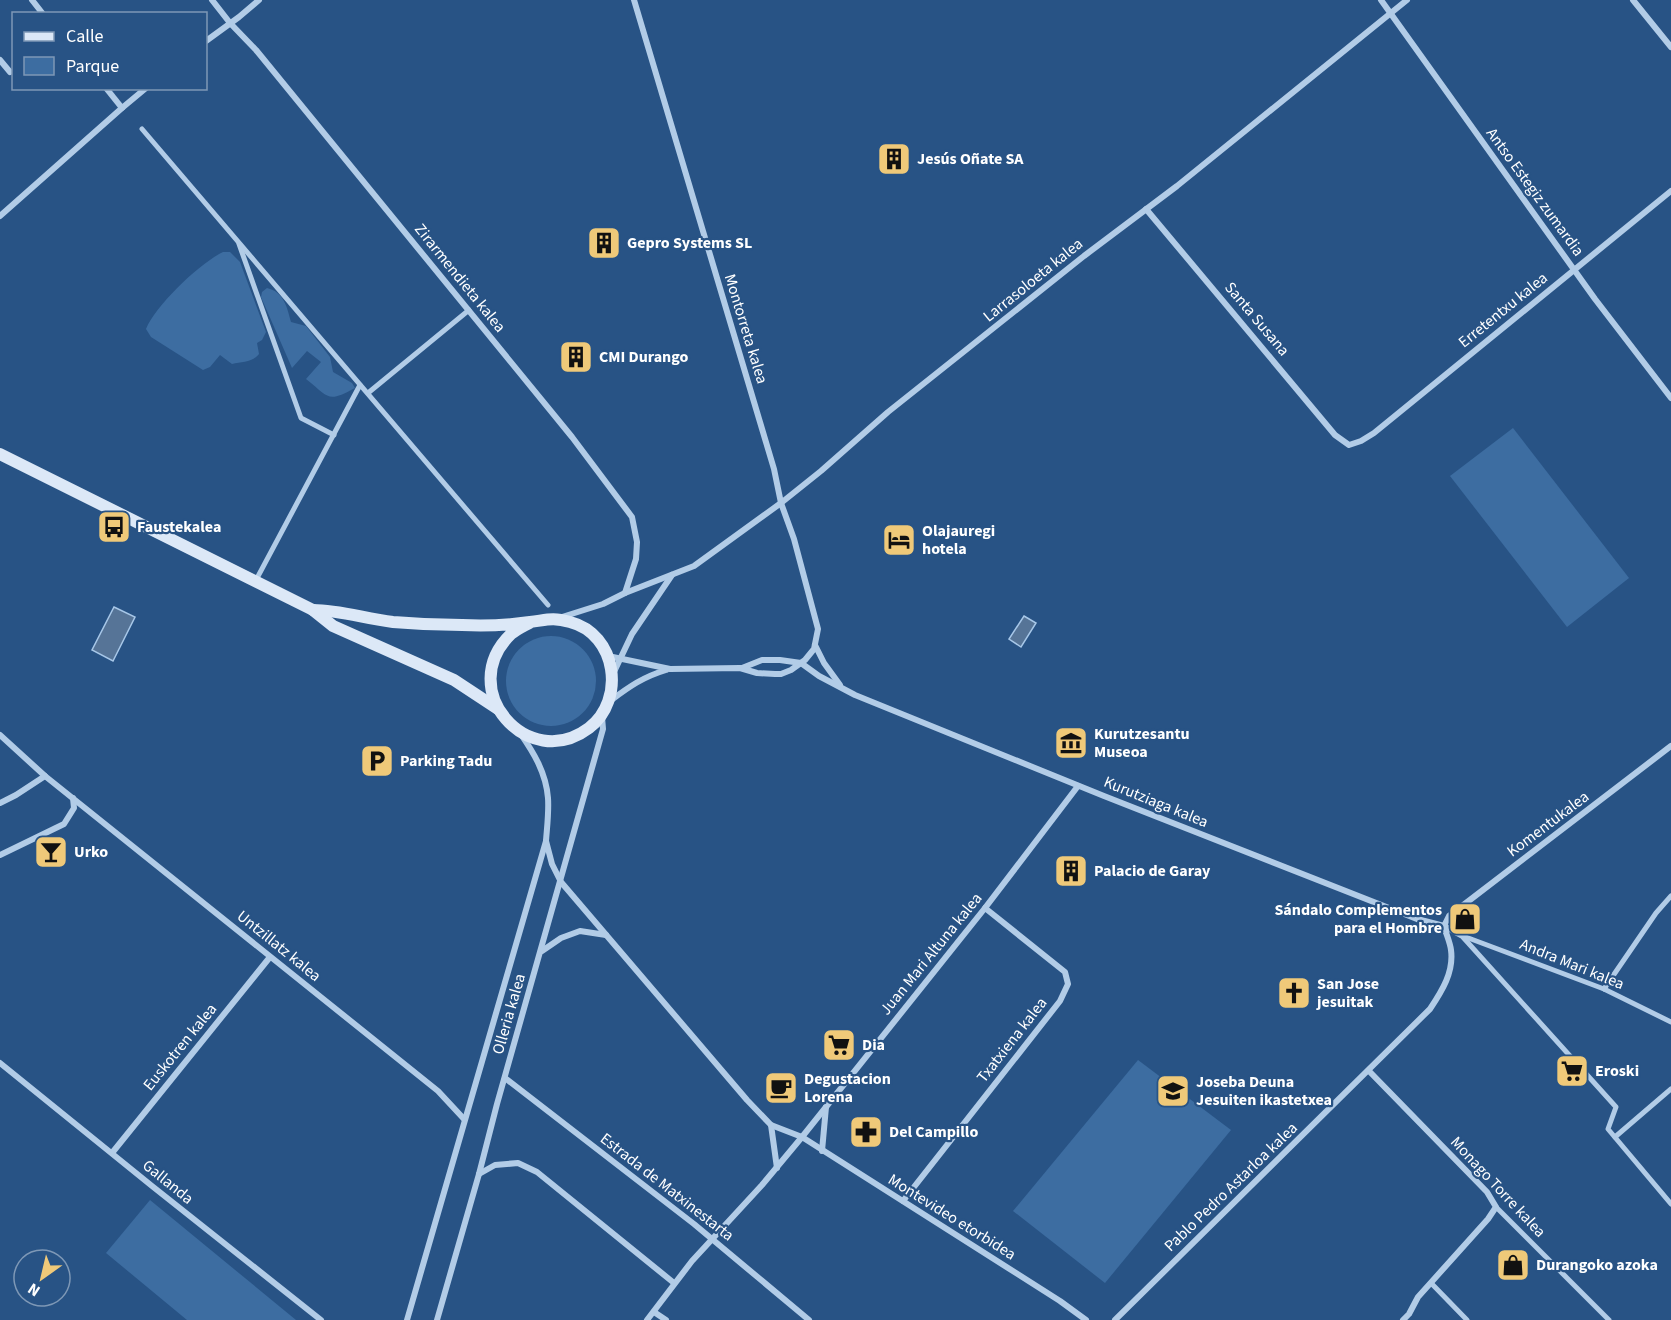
<svg xmlns="http://www.w3.org/2000/svg" width="1671" height="1320" font-family="'Source Sans 3',sans-serif">
<rect width="100%" height="100%" fill="#285385"/>
<g fill="#3d6da1">
<path d="M223 252H230L240 262 266 332 262 340 257 343 259 354C253 362 242 362 232 364L220 355 210 367 203 370 151 337 146 329C156 305 200 263 223 252Z"/>
<path d="M267 288C284 292 287 307 291 322L306 326 330 357 333 372 352 383 355 388C327 403 330 398 306 379L321 362 307 351 292 368 261 297 262 292Z"/>
<polygon points="1513,428 1629,578 1567,627 1450,476"/>
<circle cx="551" cy="681" r="45"/>
<polygon points="1138,1060 1231,1130 1105,1283 1013,1211"/>
<polygon points="150,1200 296,1320 187,1320 106,1253"/>
</g>
<g fill="#567497" stroke="#a7c7e8" stroke-width="1.5">
<polygon points="114,607 135,617 113,661 92,650"/>
<polygon points="1024,616 1036,623 1021,647 1009,639"/>
</g>
<g fill="none" stroke-linecap="round" stroke-linejoin="round">
<g stroke="#b2cce7" stroke-width="5">
<polyline points="142,129 548,605"/>
<polyline points="239,244 301,418 334,435"/>
<polyline points="368,393 469,310"/>
<polyline points="256,580 360,385"/>
<polyline points="1461,935 1616,1107 1608,1129 1671,1204"/>
<polyline points="1463,936 1604,989 1671,1022"/>
<polyline points="1604,989 1656,913 1671,896"/>
<polyline points="1615,1137 1671,1089"/>
<polyline points="1496,1207 1609,1320"/>
<polyline points="1431,1283 1467,1320"/>
</g>
<g stroke="#b2cce7" stroke-width="6">
<polyline points="32,0 43,14"/>
<polyline points="212,0 230,23 256,50 572,437 632,517 637,542 636,559 625,593"/>
<polyline points="1381,0 1595,299 1671,398"/>
<polyline points="1633,0 1671,47"/>
<polyline points="206,41 239,17 259,0"/>
<polyline points="0,60 10,72"/>
<polyline points="106,88 122,108"/>
<polyline points="1146,209 1335,435 1349,445 1361,441 1374,433 1671,191"/>
<polyline points="0,216 122,108 146,88"/>
<polyline points="562,617 603,604 625,593 694,566 781,503 821,471 888,412 1084,256 1177,186 1407,0"/>
<polyline points="815,645 824,663 840,685"/>
<polyline points="608,656 670,669 740,668 757,673 775,674 781,674 791,670 805,660 814,649 818,629 794,539 781,503 774,469 634,0"/>
<polyline points="742,668 762,660 780,660 801,663 819,676 855,695 1104,796 1417,919 1444,926 1461,935"/>
<polyline points="613,674 632,634 672,575"/>
<path d="M610 701C630 686 643 677 666 670"/>
<polyline points="0,735 45,776 438,1091 464,1119"/>
<polyline points="0,803 16,795 45,776"/>
<polyline points="546,841 552,864 561,882 747,1100 771,1125 802,1137 1060,1301 1086,1320"/>
<polyline points="0,855 64,824 74,808 73,798"/>
<polyline points="542,951 561,938 580,931 606,935"/>
<polyline points="0,1063 152,1186 321,1320"/>
<polyline points="1369,1071 1487,1192 1496,1207 1488,1219 1418,1297 1409,1314 1403,1320"/>
<polyline points="505,1078 694,1224 809,1320"/>
<polyline points="771,1125 777,1168"/>
<polyline points="822,1151 826,1107"/>
<polyline points="112,1153 270,957"/>
<polyline points="479,1174 495,1165 518,1163 537,1172 674,1283"/>
<polyline points="903,1201 1060,1001 1068,984 1065,972 985,908"/>
<polyline points="654,1312 666,1320"/>
<path d="M407 1320 546 841C547 827 549 812 548 798 546 773 534 753 520 733"/>
<polyline points="437,1320 479,1174 497,1104 603,729 602,717"/>
<polyline points="647,1320 692,1261 762,1185 802,1137 985,908 1078,786"/>
<path d="M1115 1320 1430 1009C1442 991 1454 972 1451 950 1450 942 1446 934 1444 926L1449 916 1671 746"/>
</g>
<g stroke="#dce8f7" stroke-width="12">
<polyline points="0,454 313,610 333,626 454,680 498,709"/>
<path d="M313 610C340 610 366 619 393 622 416 624 439 625 462 625 483 626 509 625 530 622 547 620 552 617 570 622 617 634 626 700 589 728 528 774 454 689 511 634 517 629 524 626 531 622"/>
</g>
</g>
<defs>
<symbol id="building-square" viewBox="-11 -11 22 22"><rect x="-9" y="-9" width="18" height="18" rx="4" fill="#efc979" stroke="#285385"/><path d="M-4-6H4V6H1V3H-1V6H-4ZM-2.5-4.3h1.7v1.8h-1.7ZM.8-4.3h1.7v1.8H.8ZM-2.5-1h1.7V.8h-1.7ZM.8-1h1.7V.8H.8Z" fill="#111"/></symbol>
<symbol id="bus-square" viewBox="-11 -11 22 22"><rect x="-9" y="-9" width="18" height="18" rx="4" fill="#efc979" stroke="#285385"/><path d="M-5-6H5V4H4V6H2V4H-2V6H-4V4H-5ZM-3.5-4V0h7V-4ZM-3.5 1.2v1.5H-2V1.2ZM2 1.2v1.5H3.5V1.2Z" fill="#111"/></symbol>
<symbol id="hotel-square" viewBox="-11 -11 22 22"><rect x="-9" y="-9" width="18" height="18" rx="4" fill="#efc979" stroke="#285385"/><path d="M-6-4.5h1.5V1H6V5H4.5V3h-9V5H-6ZM-4 0a1.8 1.8 0 1 1 3.6 0ZM.5 0V-2.5h3Q6-2.5 6 0Z" fill="#111"/></symbol>
<symbol id="museum-square" viewBox="-11 -11 22 22"><rect x="-9" y="-9" width="18" height="18" rx="4" fill="#efc979" stroke="#285385"/><path d="M0-6L6-3V-2H-6V-3ZM-5-1h2V3h-2ZM-1-1h2V3h-2ZM3-1h2V3H3ZM-6 4H6V6H-6Z" fill="#111"/></symbol>
<symbol id="parking-square" viewBox="-11 -11 22 22"><rect x="-9" y="-9" width="18" height="18" rx="4" fill="#efc979" stroke="#285385"/><path d="M-3.5-5.5H1a3.5 3.5 0 0 1 0 7H-1V5.5H-3.5ZM-1-3.4V-.6H.8a1.4 1.4 0 0 0 0-2.8Z" fill="#111"/></symbol>
<symbol id="bar-square" viewBox="-11 -11 22 22"><rect x="-9" y="-9" width="18" height="18" rx="4" fill="#efc979" stroke="#285385"/><path d="M-6-5H6L.8 .8V4.5H3.5V6h-7V4.5H-.8V.8Z" fill="#111"/></symbol>
<symbol id="shop-square" viewBox="-11 -11 22 22"><rect x="-9" y="-9" width="18" height="18" rx="4" fill="#efc979" stroke="#285385"/><path d="M-5-2.5h2.3a2.7 3.5 0 0 1 5.4 0H5L5.5 6h-11ZM-1.5-2.5h3a1.5 2.3 0 0 0-3 0Z" fill="#111"/></symbol>
<symbol id="church-square" viewBox="-11 -11 22 22"><rect x="-9" y="-9" width="18" height="18" rx="4" fill="#efc979" stroke="#285385"/><path d="M-1.2-6h2.4v3.5h3.3v2.4h-3.3V6h-2.4V-.1h-3.3v-2.4h3.3Z" fill="#111"/></symbol>
<symbol id="supermarket-square" viewBox="-11 -11 22 22"><rect x="-9" y="-9" width="18" height="18" rx="4" fill="#efc979" stroke="#285385"/><path d="M-6-5.5h2.5l.6 2H6L4.5 2H-2.5L-4.4-4H-6ZM-1.5 3.2a1.3 1.3 0 1 0 .1 0ZM3 3.2a1.3 1.3 0 1 0 .1 0Z" fill="#111"/></symbol>
<symbol id="cafe-square" viewBox="-11 -11 22 22"><rect x="-9" y="-9" width="18" height="18" rx="4" fill="#efc979" stroke="#285385"/><path d="M-5.5-4.5H6V0H3Q3 3.5 0 3.5H-2.5Q-5.5 3.5-5.5 0ZM3-3.2v2h1.7v-2ZM-6 4.5H4V6H-6Z" fill="#111"/></symbol>
<symbol id="school-square" viewBox="-11 -11 22 22"><rect x="-9" y="-9" width="18" height="18" rx="4" fill="#efc979" stroke="#285385"/><path d="M0-5L7-2L0 1L-7-2ZM-4 1L0 2.5L4 1V4Q0 6-4 4Z" fill="#111"/></symbol>
<symbol id="pharmacy-square" viewBox="-11 -11 22 22"><rect x="-9" y="-9" width="18" height="18" rx="4" fill="#efc979" stroke="#285385"/><path d="M-2-6h4v4h4v4h-4v4h-4v-4h-4v-4h4Z" fill="#111"/></symbol>
</defs>
<g fill-rule="evenodd">
<use href="#building-square" x="875" y="140" width="38" height="38"/>
<use href="#building-square" x="585" y="224" width="38" height="38"/>
<use href="#building-square" x="557" y="338" width="38" height="38"/>
<use href="#bus-square" x="95" y="508" width="38" height="38"/>
<use href="#hotel-square" x="880" y="521" width="38" height="38"/>
<use href="#museum-square" x="1052" y="724" width="38" height="38"/>
<use href="#parking-square" x="358" y="742" width="38" height="38"/>
<use href="#bar-square" x="32" y="833" width="38" height="38"/>
<use href="#building-square" x="1052" y="852" width="38" height="38"/>
<use href="#shop-square" x="1446" y="900" width="38" height="38"/>
<use href="#church-square" x="1275" y="974" width="38" height="38"/>
<use href="#supermarket-square" x="820" y="1026" width="38" height="38"/>
<use href="#supermarket-square" x="1553" y="1052" width="38" height="38"/>
<use href="#cafe-square" x="762" y="1069" width="38" height="38"/>
<use href="#school-square" x="1154" y="1072" width="38" height="38"/>
<use href="#pharmacy-square" x="847" y="1113" width="38" height="38"/>
<use href="#shop-square" x="1494" y="1246" width="38" height="38"/>
</g>
<g text-anchor="middle" dominant-baseline="central" stroke-width="4.5" stroke-linejoin="round" paint-order="stroke">
<g font-size="16" font-weight="bold" fill="#fff" stroke="#285385" text-anchor="start">
<text x="917" y="159">Jesús Oñate SA</text>
<text x="627" y="243">Gepro Systems SL</text>
<text x="599" y="357">CMI Durango</text>
<text x="137" y="527">Faustekalea</text>
<text x="922" y="531">Olajauregi<tspan x="922" dy="18">hotela</tspan></text>
<text x="1094" y="734">Kurutzesantu<tspan x="1094" dy="18">Museoa</tspan></text>
<text x="400" y="761">Parking Tadu</text>
<text x="74" y="852">Urko</text>
<text x="1094" y="871">Palacio de Garay</text>
<text x="1442" y="910" text-anchor="end">Sándalo Complementos<tspan x="1442" dy="18">para el Hombre</tspan></text>
<text x="1317" y="984">San Jose<tspan x="1317" dy="18">jesuitak</tspan></text>
<text x="862" y="1045">Dia</text>
<text x="1595" y="1071">Eroski</text>
<text x="804" y="1079">Degustacion<tspan x="804" dy="18">Lorena</tspan></text>
<text x="1196" y="1082">Joseba Deuna<tspan x="1196" dy="18">Jesuiten ikastetxea</tspan></text>
<text x="889" y="1132">Del Campillo</text>
<text x="1536" y="1265">Durangoko azoka</text>
</g>
<g font-size="16" fill="#fff" stroke="#285385">
<text transform="translate(1535 192) rotate(54)">Antso Estegiz zumardia</text>
<text transform="translate(460 278) rotate(51)">Zirarmendieta kalea</text>
<text transform="translate(1033 280) rotate(-39)">Larrasoloeta kalea</text>
<text transform="translate(1503 310) rotate(-39)">Erretentxu kalea</text>
<text transform="translate(1257 319) rotate(50)">Santa Susana</text>
<text transform="translate(746 329) rotate(73)">Montorreta kalea</text>
<text transform="translate(1156 802) rotate(22)">Kurutziaga kalea</text>
<text transform="translate(1548 824) rotate(-37)">Komentukalea</text>
<text transform="translate(279 946) rotate(39)">Untzillatz kalea</text>
<text transform="translate(931 954) rotate(-51)">Juan Mari Altuna kalea</text>
<text transform="translate(1572 964) rotate(22)">Andra Mari kalea</text>
<text transform="translate(509 1014) rotate(-74)">Olleria kalea</text>
<text transform="translate(1012 1040) rotate(-52)">Txatxiena kalea</text>
<text transform="translate(180 1047) rotate(-51)">Euskotren kalea</text>
<text transform="translate(168 1182) rotate(39)">Gallanda</text>
<text transform="translate(667 1187) rotate(38)">Estrada de Matxinestarta</text>
<text transform="translate(1231 1187) rotate(-44)">Pablo Pedro Astarloa kalea</text>
<text transform="translate(1498 1187) rotate(47)">Monago Torre kalea</text>
<text transform="translate(952 1217) rotate(32)">Montevideo etorbidea</text>
</g>
</g>
<rect x="12" y="12" width="195" height="78" fill="#285385" stroke="#7e98b6" stroke-width="1.5"/>
<rect x="24" y="32" width="30" height="9" fill="#dce8f7" stroke="#7e98b6" stroke-width="1.5"/>
<text x="66" y="42" font-size="18" fill="#ffffff">Calle</text>
<rect x="24" y="57" width="30" height="18" fill="#3d6da1" stroke="#7e98b6" stroke-width="1.5"/>
<text x="66" y="72" font-size="18" fill="#ffffff">Parque</text>
<g transform="translate(42 1278) rotate(214)"><circle r="28" fill="#285385" stroke="#7e98b6" stroke-width="1.5"/>
<path d="M0-4.5L10 22L0 15L-10 22Z" fill="#efc979"/>
<text y="-9" font-size="16" font-weight="bold" text-anchor="middle" fill="#ffffff">N</text>
</g>
</svg>
